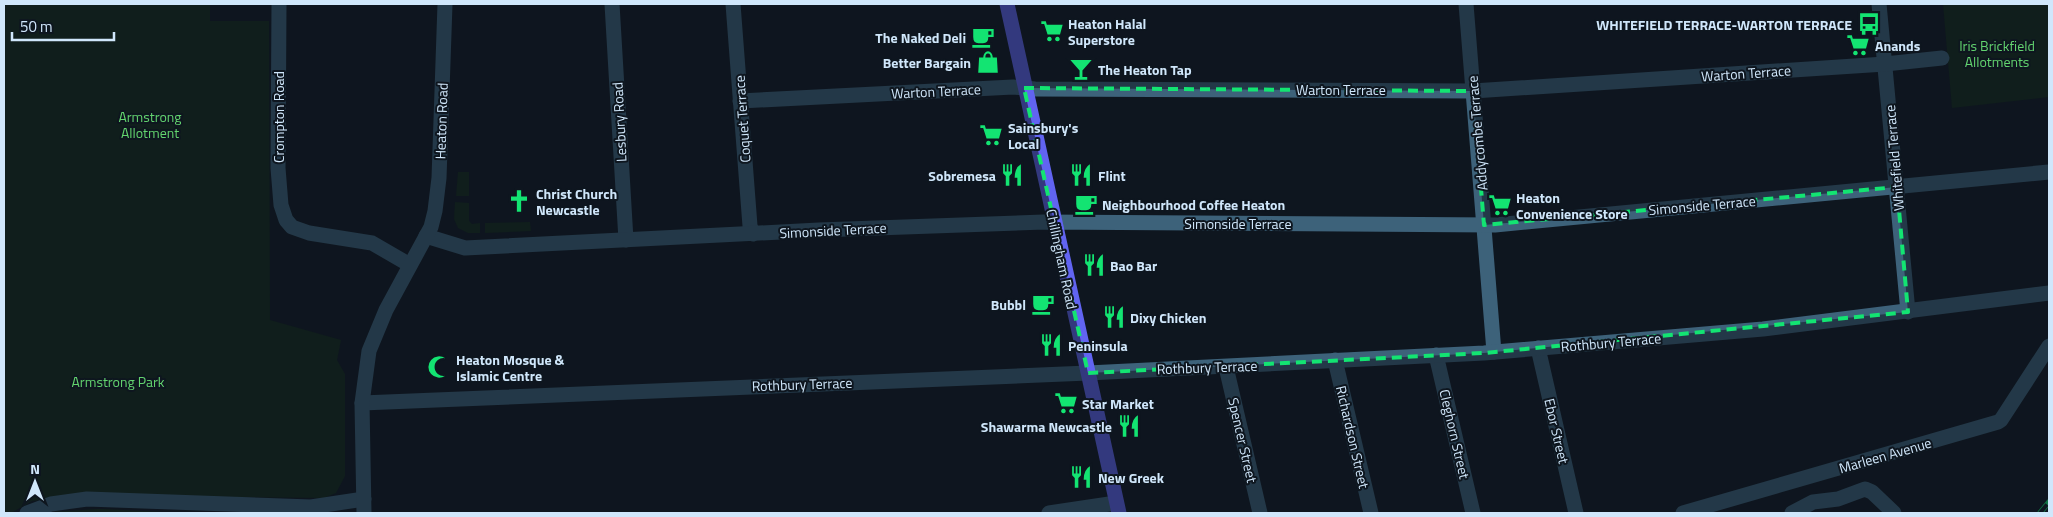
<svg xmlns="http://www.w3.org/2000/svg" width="2053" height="517" font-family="'Titillium Web',sans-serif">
<rect width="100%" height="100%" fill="#0e161f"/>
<g fill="#122819">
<polygon points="4,4 210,4 210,21 269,21 270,320 341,340 337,360 345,374 345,476 336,493 324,498 82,495 32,501 11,513 4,513"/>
<polygon points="1943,4 2049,4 2049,97 1952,108"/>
<polygon points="458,172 469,172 469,196 456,196"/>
<polygon points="455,202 469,203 469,221 472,224 480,223 480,233 468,233 458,228 454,219"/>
<polygon points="530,222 531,231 485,233 485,223"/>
<polygon points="97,509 104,509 183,513 35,513"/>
</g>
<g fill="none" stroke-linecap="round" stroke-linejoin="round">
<g stroke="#3d627a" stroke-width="15">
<polyline points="279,4 278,168 281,205 286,220 292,227 309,233 372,243 410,265"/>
<polyline points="612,4 626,240"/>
<polyline points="733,4 750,226 753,234"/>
<polyline points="1466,4 1494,352"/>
<polyline points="1879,4 1908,312"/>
<polyline points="740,101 1013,87 1035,89 1473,91 1885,64 1942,58"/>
<polyline points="426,236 465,248 819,230 1044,222 1495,225 2049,172"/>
<polyline points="1538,348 1576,513"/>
<polyline points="1436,355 1473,513"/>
<polyline points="1335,360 1371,513"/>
<polyline points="1226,367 1260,513"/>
<polyline points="362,403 1088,373 1484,353 1763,329 2049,293"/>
<polyline points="27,513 51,504 87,499 311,507 364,499"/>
<polyline points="364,513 362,403 369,351 386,310 431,227 435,211 439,178 445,4"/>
<polyline points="1049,513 1116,503"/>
<polyline points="1683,513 1998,422 2001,420 2049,346"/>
<polyline points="1792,513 1813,502 1838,499 1865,489 1872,492 1894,513"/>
</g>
<polyline stroke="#6164f1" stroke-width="15" points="1007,4 1119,513"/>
<defs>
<polyline id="rail" points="2040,513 2049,502"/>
</defs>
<use href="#rail" stroke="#13e472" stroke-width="5.5"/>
<use href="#rail" stroke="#0e161f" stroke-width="4" stroke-dasharray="11" stroke-linecap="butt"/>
</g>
<path d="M0 0H2053V517H0ZM1024 88 1473 91 1484 225 1897 187 1908 312 1484 353 1088 373Z" fill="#0e161f" fill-opacity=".55" fill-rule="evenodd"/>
<path fill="none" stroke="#13e472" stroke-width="4" stroke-dasharray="10 6" stroke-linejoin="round" d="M1024 88 1473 91 1484 225 1897 187 1908 312 1484 353 1088 373Z"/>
<defs>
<symbol id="bus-bare" viewBox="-9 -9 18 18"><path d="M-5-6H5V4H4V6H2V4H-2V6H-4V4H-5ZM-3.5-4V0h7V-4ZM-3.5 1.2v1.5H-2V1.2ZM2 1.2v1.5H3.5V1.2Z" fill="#13e472" stroke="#0e161f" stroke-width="2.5" paint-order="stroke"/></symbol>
<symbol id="supermarket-bare" viewBox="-9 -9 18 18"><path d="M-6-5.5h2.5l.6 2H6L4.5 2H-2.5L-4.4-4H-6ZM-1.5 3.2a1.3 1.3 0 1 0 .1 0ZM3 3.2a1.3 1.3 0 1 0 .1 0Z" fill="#13e472" stroke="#0e161f" stroke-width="2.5" paint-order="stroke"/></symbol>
<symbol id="cafe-bare" viewBox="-9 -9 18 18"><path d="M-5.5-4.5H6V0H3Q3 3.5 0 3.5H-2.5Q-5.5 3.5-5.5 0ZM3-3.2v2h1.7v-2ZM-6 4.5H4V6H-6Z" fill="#13e472" stroke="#0e161f" stroke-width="2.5" paint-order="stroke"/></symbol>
<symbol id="shop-bare" viewBox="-9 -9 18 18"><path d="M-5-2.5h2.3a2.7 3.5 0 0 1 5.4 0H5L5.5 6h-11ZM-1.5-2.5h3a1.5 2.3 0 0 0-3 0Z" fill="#13e472" stroke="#0e161f" stroke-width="2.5" paint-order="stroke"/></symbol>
<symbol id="bar-bare" viewBox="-9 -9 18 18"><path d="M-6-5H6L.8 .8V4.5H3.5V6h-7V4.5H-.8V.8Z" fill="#13e472" stroke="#0e161f" stroke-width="2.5" paint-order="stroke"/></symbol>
<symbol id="restaurant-bare" viewBox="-9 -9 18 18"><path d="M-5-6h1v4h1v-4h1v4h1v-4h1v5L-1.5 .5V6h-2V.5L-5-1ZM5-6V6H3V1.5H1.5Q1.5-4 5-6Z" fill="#13e472" stroke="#0e161f" stroke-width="2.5" paint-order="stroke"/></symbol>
<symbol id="church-bare" viewBox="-9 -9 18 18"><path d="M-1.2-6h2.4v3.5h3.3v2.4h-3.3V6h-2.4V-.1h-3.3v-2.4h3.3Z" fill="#13e472" stroke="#0e161f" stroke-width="2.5" paint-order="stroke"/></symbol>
<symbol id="mosque-bare" viewBox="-9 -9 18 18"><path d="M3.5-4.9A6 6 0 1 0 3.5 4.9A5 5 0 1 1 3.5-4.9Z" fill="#13e472" stroke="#0e161f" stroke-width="2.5" paint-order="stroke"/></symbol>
</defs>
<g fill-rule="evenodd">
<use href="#bus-bare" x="1853" y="8" width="32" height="32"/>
<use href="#supermarket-bare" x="1036" y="15" width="32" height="32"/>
<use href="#cafe-bare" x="967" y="21" width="32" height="32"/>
<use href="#supermarket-bare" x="1842" y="29" width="32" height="32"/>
<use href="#shop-bare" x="972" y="46" width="32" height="32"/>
<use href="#bar-bare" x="1065" y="53" width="32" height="32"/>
<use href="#supermarket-bare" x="975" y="119" width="32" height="32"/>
<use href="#restaurant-bare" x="996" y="159" width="32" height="32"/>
<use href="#restaurant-bare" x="1065" y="159" width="32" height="32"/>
<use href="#church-bare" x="503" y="185" width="32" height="32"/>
<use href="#cafe-bare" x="1070" y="188" width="32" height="32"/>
<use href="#supermarket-bare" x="1484" y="189" width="32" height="32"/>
<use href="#restaurant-bare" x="1078" y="249" width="32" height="32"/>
<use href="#cafe-bare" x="1027" y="288" width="32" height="32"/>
<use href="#restaurant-bare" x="1098" y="301" width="32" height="32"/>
<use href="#restaurant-bare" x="1035" y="329" width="32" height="32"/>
<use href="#mosque-bare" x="423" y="351" width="32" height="32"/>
<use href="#supermarket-bare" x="1050" y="387" width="32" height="32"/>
<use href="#restaurant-bare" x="1113" y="410" width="32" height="32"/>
<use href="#restaurant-bare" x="1065" y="461" width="32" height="32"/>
</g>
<g text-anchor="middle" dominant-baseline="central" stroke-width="4" stroke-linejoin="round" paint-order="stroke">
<g font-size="14" font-weight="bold" fill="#d0e7fb" stroke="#0e161f" text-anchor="start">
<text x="1068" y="23">Heaton Halal<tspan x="1068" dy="16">Superstore</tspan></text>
<text x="1852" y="24" text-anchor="end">WHITEFIELD TERRACE-WARTON TERRACE</text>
<text x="966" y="37" text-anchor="end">The Naked Deli</text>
<text x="1875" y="45">Anands</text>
<text x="971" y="62" text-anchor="end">Better Bargain</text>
<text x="1098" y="69">The Heaton Tap</text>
<text x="1008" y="127">Sainsbury's<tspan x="1008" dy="16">Local</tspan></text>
<text x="996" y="175" text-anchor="end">Sobremesa</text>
<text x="1098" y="175">Flint</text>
<text x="536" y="193">Christ Church<tspan x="536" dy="16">Newcastle</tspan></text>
<text x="1516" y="197">Heaton<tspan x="1516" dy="16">Convenience Store</tspan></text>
<text x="1102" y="204">Neighbourhood Coffee Heaton</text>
<text x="1110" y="265">Bao Bar</text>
<text x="1026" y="304" text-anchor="end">Bubbl</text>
<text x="1130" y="317">Dixy Chicken</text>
<text x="1068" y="345">Peninsula</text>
<text x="456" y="359">Heaton Mosque &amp;<tspan x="456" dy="16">Islamic Centre</tspan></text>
<text x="1082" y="403">Star Market</text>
<text x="1112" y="426" text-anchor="end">Shawarma Newcastle</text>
<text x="1098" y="477">New Greek</text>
</g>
<g font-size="14" fill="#63d46f" stroke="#0e161f">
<text x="1997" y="45">Iris Brickfield<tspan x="1997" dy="16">Allotments</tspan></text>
<text x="150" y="116">Armstrong<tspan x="150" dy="16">Allotment</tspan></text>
<text x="118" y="381">Armstrong Park</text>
</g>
<g font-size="14" fill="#d0e7fb" stroke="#0e161f">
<text transform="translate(1746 73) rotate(-4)">Warton Terrace</text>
<text x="1341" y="89">Warton Terrace</text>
<text transform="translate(936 91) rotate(-3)">Warton Terrace</text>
<text transform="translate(278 117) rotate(-90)">Crompton Road</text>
<text transform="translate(742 119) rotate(-94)">Coquet Terrace</text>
<text transform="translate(441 121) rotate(-88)">Heaton Road</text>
<text transform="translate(619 122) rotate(-93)">Lesbury Road</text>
<text transform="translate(1477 133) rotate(-95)">Addycombe Terrace</text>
<text transform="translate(1894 158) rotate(-95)">Whitefield Terrace</text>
<text transform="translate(1702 205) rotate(-5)">Simonside Terrace</text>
<text x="1238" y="223">Simonside Terrace</text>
<text transform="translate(833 230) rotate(-3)">Simonside Terrace</text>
<text transform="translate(1062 259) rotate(78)">Chillingham Road</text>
<text transform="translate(1611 342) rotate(-5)">Rothbury Terrace</text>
<text transform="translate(1207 367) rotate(-2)">Rothbury Terrace</text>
<text transform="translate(802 384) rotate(-2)">Rothbury Terrace</text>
<text transform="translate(1557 431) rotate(77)">Ebor Street</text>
<text transform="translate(1455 434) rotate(77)">Cleghorn Street</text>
<text transform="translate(1353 437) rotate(77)">Richardson Street</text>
<text transform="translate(1243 440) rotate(77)">Spencer Street</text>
<text transform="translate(1885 455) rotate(-16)">Marleen Avenue</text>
</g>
</g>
<rect width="2053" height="517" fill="none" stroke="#d0e7fb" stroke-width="10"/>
<g transform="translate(35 482)" stroke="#0e161f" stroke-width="4" paint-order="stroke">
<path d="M0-4L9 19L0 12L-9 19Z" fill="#d0e7fb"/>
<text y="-8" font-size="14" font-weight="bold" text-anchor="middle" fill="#d0e7fb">N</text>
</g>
<path d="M12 32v8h102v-8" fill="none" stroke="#d0e7fb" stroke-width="2.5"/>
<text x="20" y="32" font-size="15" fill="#d0e7fb" stroke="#0e161f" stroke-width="4" paint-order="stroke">50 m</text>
</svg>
